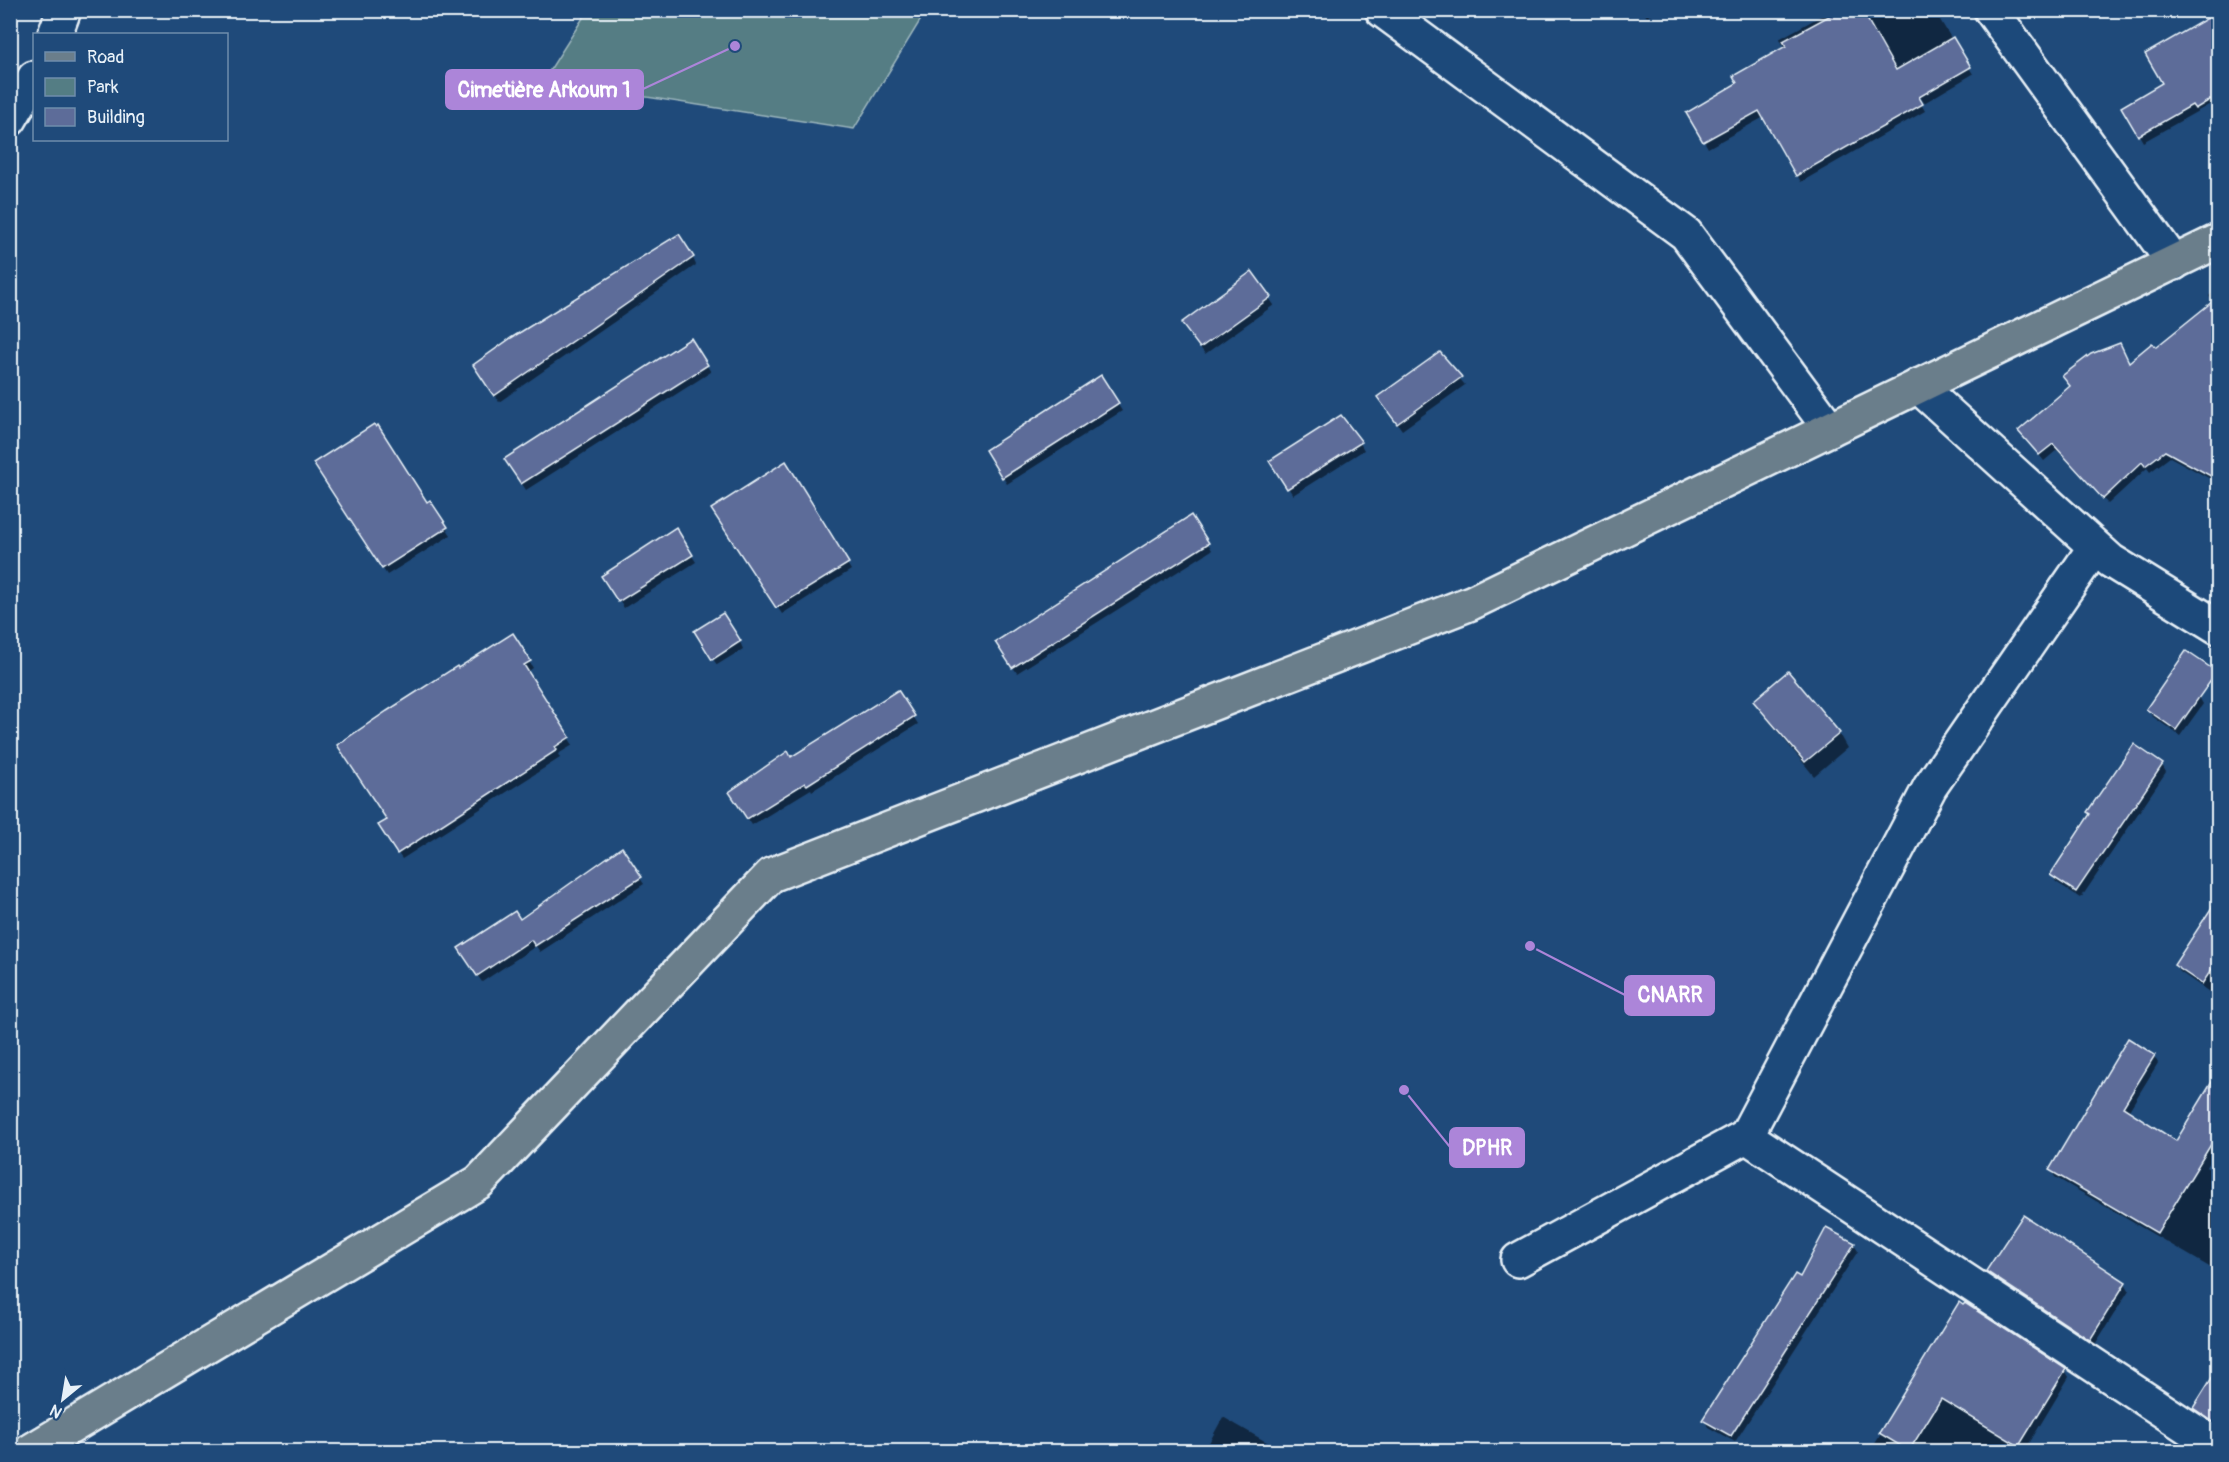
<svg xmlns="http://www.w3.org/2000/svg" width="2229" height="1462" font-family="Pangolin,sans-serif">
<rect width="100%" height="100%" fill="#1f4a7a"/>
<filter id="ink" filterUnits="userSpaceOnUse"><feTurbulence type="fractalNoise" baseFrequency=".0167" numOctaves="2"/><feDisplacementMap in="SourceGraphic" scale="12" xChannelSelector="R" yChannelSelector="G"/><feConvolveMatrix kernelMatrix="1 2 1 2 8 2 1 2 1" color-interpolation-filters="sRGB"/></filter>
<g filter="url(#ink)">
<polygon fill="#547d84" stroke="#9eb7be" stroke-width="1.5" points="588,10 926,10 926,11 854,129 543,81"/>
<g fill="#0007">
<polygon points="1642,10 1655,10 1647,17"/>
<polygon points="1832,10 1934,10 1973,74 1924,103 1916,89 1914,91 1925,111 1801,182 1764,117 1708,148 1688,113 1739,84 1785,48 1779,39"/>
<polygon points="2218,13 2218,60 2197,72 2214,102 2143,142 2123,107 2164,84 2147,54"/>
<polygon points="693,258 696,265 499,402 479,372"/>
<polygon points="1252,274 1274,305 1205,354 1187,330"/>
<polygon points="2218,288 2218,483 2170,457 2150,472 2147,468 2108,504 2057,450 2044,461 2020,431 2156,349 2213,303 2209,296"/>
<polygon points="690,340 711,372 526,490 506,459"/>
<polygon points="1439,354 1465,385 1402,430 1383,404"/>
<polygon points="1100,377 1122,411 1007,484 987,451"/>
<polygon points="1360,443 1364,450 1293,495 1275,468"/>
<polygon points="786,463 851,570 782,614 717,516"/>
<polygon points="319,470 426,504 429,502 451,535 387,575"/>
<polygon points="675,529 696,562 624,608 607,583"/>
<polygon points="1208,543 1212,550 1017,673 997,643"/>
<polygon points="513,635 533,668 527,672 573,745 558,754 560,758 402,859 384,833 458,671"/>
<polygon points="700,639 740,642 743,649 717,665"/>
<polygon points="898,692 918,724 812,791 811,789 752,825 735,799 791,759"/>
<polygon points="2199,697 2203,704 2180,736 2152,716 2148,709"/>
<polygon points="1755,701 1839,734 1847,748 1814,776 1764,715"/>
<polygon points="2134,746 2162,765 2166,772 2081,898 2056,882 2052,875 2091,815 2089,812"/>
<polygon points="640,878 644,884 540,952 536,946 482,982 464,956 520,921"/>
<polygon points="2218,900 2218,998 2180,972 2176,966"/>
<polygon points="2154,1056 2158,1063 2128,1112 2177,1143 2213,1084 2218,1087 2218,1148 2207,1167 2218,1175 2218,1272 2055,1177 2051,1170"/>
<polygon points="1854,1245 1858,1251 1735,1442 1708,1427 1704,1420 1800,1279"/>
<polygon points="1987,1271 2125,1283 2129,1290 2094,1346 1991,1278"/>
<polygon points="1959,1305 2065,1370 2069,1377 2024,1452 1870,1452"/>
<polygon points="2218,1371 2218,1428 2199,1415 2195,1408"/>
<polygon points="1223,1417 1284,1452 1204,1452"/>
<polygon points="2174,1442 2188,1452 2168,1452"/>
</g>
<g fill="#5d6c99" stroke="#e8f1f8" stroke-width="1.5">
<polygon points="1840,10 1862,10 1896,70 1953,37 1971,67 1919,97 1923,104 1796,176 1759,111 1703,142 1686,113 1737,83 1733,76 1786,46 1783,41"/>
<polygon points="2218,12 2218,95 2195,109 2192,105 2138,136 2121,107 2162,83 2145,54"/>
<polygon points="679,234 694,257 494,396 491,392 473,365 511,338"/>
<polygon points="1252,271 1271,297 1200,348 1181,323"/>
<polygon points="2218,297 2218,480 2165,451 2145,466 2142,462 2103,499 2053,444 2039,455 2018,431 2070,386 2062,376 2091,354 2120,343 2129,362 2152,343 2156,347"/>
<polygon points="691,338 708,365 521,484 504,459"/>
<polygon points="1440,352 1462,377 1397,424 1377,397"/>
<polygon points="1101,375 1119,403 1002,478 985,450"/>
<polygon points="1341,415 1362,442 1287,489 1269,461"/>
<polygon points="374,424 376,427 378,425 427,502 430,500 448,527 382,569 313,463"/>
<polygon points="786,461 849,563 776,608 711,509"/>
<polygon points="1191,515 1209,543 1012,668 995,642"/>
<polygon points="676,527 693,555 618,602 601,576"/>
<polygon points="723,613 741,641 712,660 694,631"/>
<polygon points="513,633 531,661 524,665 570,737 555,747 557,750 397,854 378,825 387,820 337,745 387,711 457,666 458,668"/>
<polygon points="2186,651 2217,672 2176,730 2146,709"/>
<polygon points="1788,671 1840,733 1805,762 1753,701"/>
<polygon points="898,690 915,716 807,785 805,783 747,819 729,792 788,751 791,757"/>
<polygon points="2134,744 2163,764 2076,892 2050,875 2090,814 2087,812"/>
<polygon points="622,847 642,877 535,946 531,940 477,976 458,948 515,911 520,919"/>
<polygon points="2218,898 2218,960 2202,984 2174,965"/>
<polygon points="2128,1038 2155,1055 2123,1107 2176,1141 2218,1072 2218,1133 2157,1233 2049,1170"/>
<polygon points="2023,1215 2126,1282 2090,1340 1986,1271"/>
<polygon points="1826,1228 1855,1243 1731,1436 1702,1420 1795,1274 1800,1277"/>
<polygon points="1959,1302 1963,1305 1965,1303 2066,1369 2019,1446 1941,1399 1909,1451 1879,1433"/>
<polygon points="2218,1368 2218,1425 2193,1408"/>
</g>
<g fill="none" stroke-linecap="round" stroke-linejoin="round">
<defs>
<g id="minor">
<polyline points="1382,10 1686,234 1830,429"/>
<polyline points="1991,10 2174,263"/>
<polyline points="55,34 64,10"/>
<polyline points="10,119 34,78"/>
<polyline points="1918,386 2111,561 2218,627"/>
<polyline points="1746,1136 2218,1447"/>
<polyline points="1518,1260 1746,1136 1930,787 2095,547"/>
</g>
<polyline id="major" points="29,1452 479,1182 771,875 1471,603 2218,241"/>
</defs>
<use href="#minor" stroke="#e8f1f8" stroke-width="38"/>
<use href="#major" stroke="#e8f1f8" stroke-width="38"/>
<use href="#minor" stroke="#1f4a7a" stroke-width="33"/>
<use href="#major" stroke="#6b7e8b" stroke-width="33"/>
</g>
</g>
<path fill="none" stroke="#ac85d9" stroke-width="2" d="M735 46L643 89M1530 946L1625 995M1404 1090L1450 1147"/>
<g fill="#ac85d9" stroke="#1f4a7a" stroke-width="2">
<circle cx="735" cy="46" r="6"/>
<circle cx="1530" cy="946" r="6"/>
<circle cx="1404" cy="1090" r="6"/>
</g>
<g fill="#ac85d9" stroke="#ac85d9" stroke-width="2">
<rect x="446" y="70" width="197" height="39" rx="6"/>
<rect x="1625" y="976" width="89" height="39" rx="6"/>
<rect x="1450" y="1128" width="74" height="39" rx="6"/>
</g>
<g font-size="21" text-anchor="middle" font-weight="bold" fill="#fff">
<text x="544" y="97">Cimetière Arkoum 1</text>
<text x="1670" y="1002">CNARR</text>
<text x="1487" y="1155">DPHR</text>
</g>
<rect width="2229" height="1462" fill="none" stroke="#1f4a7a" stroke-width="36"/>
<rect x="18" y="18" width="2193" height="1426" fill="none" stroke="#e8f1f8" stroke-width="2" filter="url(#ink)"/>
<rect x="33" y="33" width="195" height="108" fill="#1f4a7a" stroke="#6f8dac" stroke-width="1.5"/>
<rect x="45" y="52" width="30" height="9" fill="#6b7e8b" stroke="#6f8dac" stroke-width="1.5"/>
<text x="87" y="63" font-size="18" fill="#e8f1f8">Road</text>
<rect x="45" y="78" width="30" height="18" fill="#547d84" stroke="#6f8dac" stroke-width="1.5"/>
<text x="87" y="93" font-size="18" fill="#e8f1f8">Park</text>
<rect x="45" y="108" width="30" height="18" fill="#5d6c99" stroke="#6f8dac" stroke-width="1.5"/>
<text x="87" y="123" font-size="18" fill="#e8f1f8">Building</text>
<g transform="translate(63 1399) rotate(210)" stroke="#1f4a7a" stroke-width="4.5" paint-order="stroke">
<path d="M0-4.5L10 22L0 15L-10 22Z" fill="#e8f1f8"/>
<text y="-9" font-size="16" font-weight="bold" text-anchor="middle" fill="#e8f1f8">N</text>
</g>
</svg>
